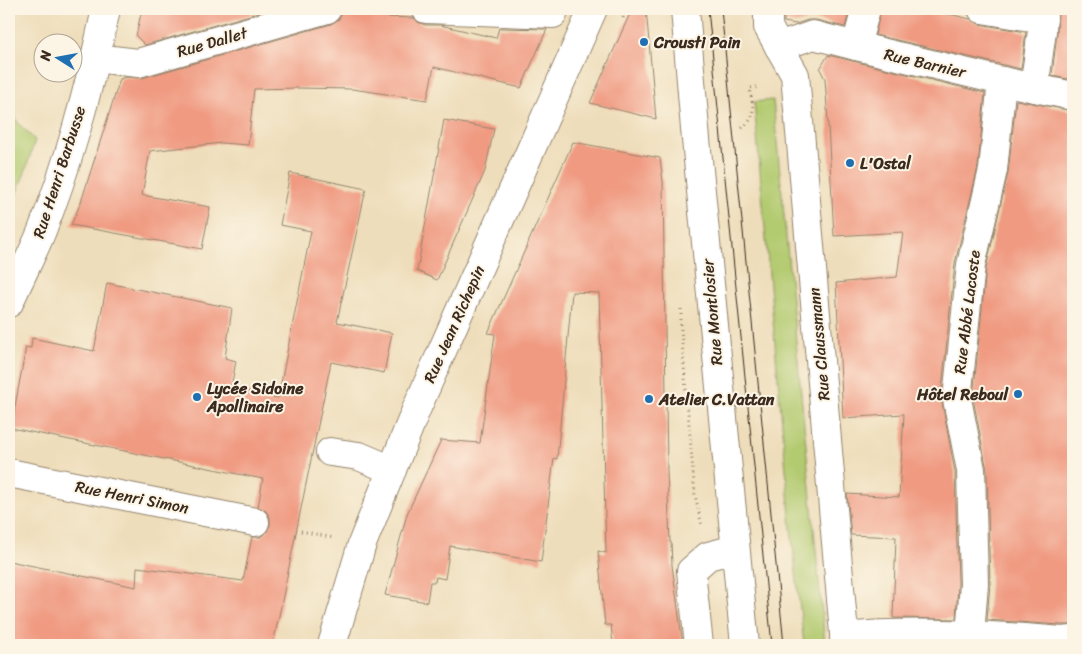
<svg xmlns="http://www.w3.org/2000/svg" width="1082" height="654" font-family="Sriracha,sans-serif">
<rect width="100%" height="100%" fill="#fcf5e5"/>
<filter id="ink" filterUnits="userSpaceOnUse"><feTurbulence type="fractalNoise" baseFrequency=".02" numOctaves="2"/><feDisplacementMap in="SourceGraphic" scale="10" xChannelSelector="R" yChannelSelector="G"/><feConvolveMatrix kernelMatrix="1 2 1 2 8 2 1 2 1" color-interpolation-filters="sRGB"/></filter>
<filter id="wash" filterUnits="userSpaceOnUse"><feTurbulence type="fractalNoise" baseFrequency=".0096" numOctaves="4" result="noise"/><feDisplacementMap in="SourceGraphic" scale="20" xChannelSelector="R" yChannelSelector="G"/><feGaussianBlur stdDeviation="1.12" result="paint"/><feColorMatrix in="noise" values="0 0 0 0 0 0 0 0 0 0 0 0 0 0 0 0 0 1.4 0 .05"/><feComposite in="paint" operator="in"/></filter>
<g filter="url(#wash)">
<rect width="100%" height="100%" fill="#eeddba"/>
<g fill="#b2ca6f" stroke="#767a46">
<polygon points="773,100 825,645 804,645 791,528 754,102"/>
<polygon points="9,105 18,123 35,140 24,175 9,210"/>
</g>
<g id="blocks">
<g fill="#f09a81">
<polygon points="142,9 271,9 145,45 136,36"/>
<polygon points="342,9 384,9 385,17 414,18 418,22 425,25 440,25 496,38 499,28 547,29 521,88 434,67 427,100 352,89 298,88 254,89 248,145 222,143 150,151 142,195 210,207 202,249 71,225 81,202 120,79 126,77 142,78 331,24 339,19 342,13"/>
<polygon points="632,9 646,9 656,119 590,103"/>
<polygon points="784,9 850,9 845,27 816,20 808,20 796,24 784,22"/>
<polygon points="881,9 929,9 970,19 979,24 1026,32 1021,69 875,35"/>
<polygon points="1058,9 1073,9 1073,80 1052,76 1057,33"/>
<polygon points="828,55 985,93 978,167 955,263 941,397 955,472 958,584 956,619 893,618 896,537 851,535 847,494 899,497 904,414 843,418 836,283 897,277 903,232 834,236 827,107 825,79 820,69"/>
<polygon points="1016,100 1073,111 1073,625 1061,625 987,620 990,584 987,470 973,398 986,268 1008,173"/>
<polygon points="444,120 494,129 485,171 437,280 417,271"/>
<polygon points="573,142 660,158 663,182 667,471 670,542 671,542 672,565 683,645 613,645 611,625 605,625 598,551 606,553 599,293 572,292 557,459 554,458 541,562 450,546 445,579 436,577 435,582 430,582 427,602 385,595 407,514 441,440 480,443 495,334 488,333"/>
<polygon points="290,173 366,189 337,322 392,333 384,373 331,362 273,645 9,645 9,561 136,587 137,567 243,581 252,537 260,537 266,533 270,525 270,517 266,511 258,507 263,479 11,428 26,347 31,348 32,338 94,351 107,283 232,308 225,358 236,361 231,388 278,398 311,231 280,225"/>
</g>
</g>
</g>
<g filter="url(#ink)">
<use href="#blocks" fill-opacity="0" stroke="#94846c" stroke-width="1"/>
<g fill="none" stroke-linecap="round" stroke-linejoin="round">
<defs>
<g id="minor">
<polyline points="426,9 553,14"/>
<polyline points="768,9 768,27 795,75 845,645"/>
<polyline points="982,9 1043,19"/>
<polyline points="856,46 866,9"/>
<polyline points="779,47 813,35 856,46 1002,81 1073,96"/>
<polyline points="95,58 138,63 327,9"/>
<polyline points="1034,88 1042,31 1043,9"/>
<path d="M9 303C19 280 31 257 41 233 70 161 90 85 106 9"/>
<polyline points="330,452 359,456 392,470"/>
<polyline points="9,473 255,522"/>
<polyline points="970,634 974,584 971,470 957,399 971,265 993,170 1002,81"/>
<path d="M844 637C916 630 988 635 1061 641L1073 640"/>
<polyline points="332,645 362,544 416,410 593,9"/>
<polyline points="699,645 691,571 708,556 735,549"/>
</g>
<polyline id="major" points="685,9 695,129 745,645"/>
</defs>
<use href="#minor" stroke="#94846c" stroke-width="30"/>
<use href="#major" stroke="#94846c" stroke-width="30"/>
<g stroke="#94846c" stroke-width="3" stroke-dasharray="1 4" stroke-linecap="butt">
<polyline points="623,18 626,9"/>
<path d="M742 128C758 117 752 105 750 88L758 87"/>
<polyline points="681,309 681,330 695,495 702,526"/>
<polyline points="296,530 334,538"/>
</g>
<use href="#minor" stroke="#fff" stroke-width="28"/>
<use href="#major" stroke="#fff" stroke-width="28"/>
<g stroke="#3b2a1e" stroke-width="1">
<polyline points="708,9 772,645"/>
<polyline points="721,9 784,645"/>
</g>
</g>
</g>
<g fill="#1f6fb2" stroke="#fcf5e5" stroke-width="2">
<circle cx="644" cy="42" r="5"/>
<circle cx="850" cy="163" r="5"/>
<circle cx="1018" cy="394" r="5"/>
<circle cx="197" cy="397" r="5"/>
<circle cx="649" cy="399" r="5"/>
</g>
<g text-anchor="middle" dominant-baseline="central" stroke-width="4" stroke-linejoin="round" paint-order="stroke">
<g font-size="16" fill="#3b2a1e" stroke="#fcf5e5">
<text transform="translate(212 42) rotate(-16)">Rue Dallet</text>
<text transform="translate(925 63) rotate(13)">Rue Barnier</text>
<text transform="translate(59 172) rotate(-72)">Rue Henri Barbusse</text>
<text transform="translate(712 312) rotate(-95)">Rue Montlosier</text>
<text transform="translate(967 312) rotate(-83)">Rue Abbé Lacoste</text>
<text transform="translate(454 324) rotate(-66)">Rue Jean Richepin</text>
<text transform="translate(819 344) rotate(-95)">Rue Claussmann</text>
<text transform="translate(132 497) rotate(11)">Rue Henri Simon</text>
</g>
<g font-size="16" font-weight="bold" fill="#3b2a1e" stroke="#fcf5e5" text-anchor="start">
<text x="654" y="42">Crousti Pain</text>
<text x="860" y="163">L'Ostal</text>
<text x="207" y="388">Lycée Sidoine<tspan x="207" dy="18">Apollinaire</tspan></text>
<text x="1008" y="394" text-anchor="end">Hôtel Reboul</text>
<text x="659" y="399">Atelier C.Vattan</text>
</g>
</g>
<rect width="1082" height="654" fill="none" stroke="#fcf5e5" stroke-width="30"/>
<g transform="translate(58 58) rotate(281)"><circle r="24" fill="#fcf5e5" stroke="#afa495"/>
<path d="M0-4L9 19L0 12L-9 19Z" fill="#1f6fb2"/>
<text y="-8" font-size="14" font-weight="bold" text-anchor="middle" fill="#3b2a1e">N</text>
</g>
</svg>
